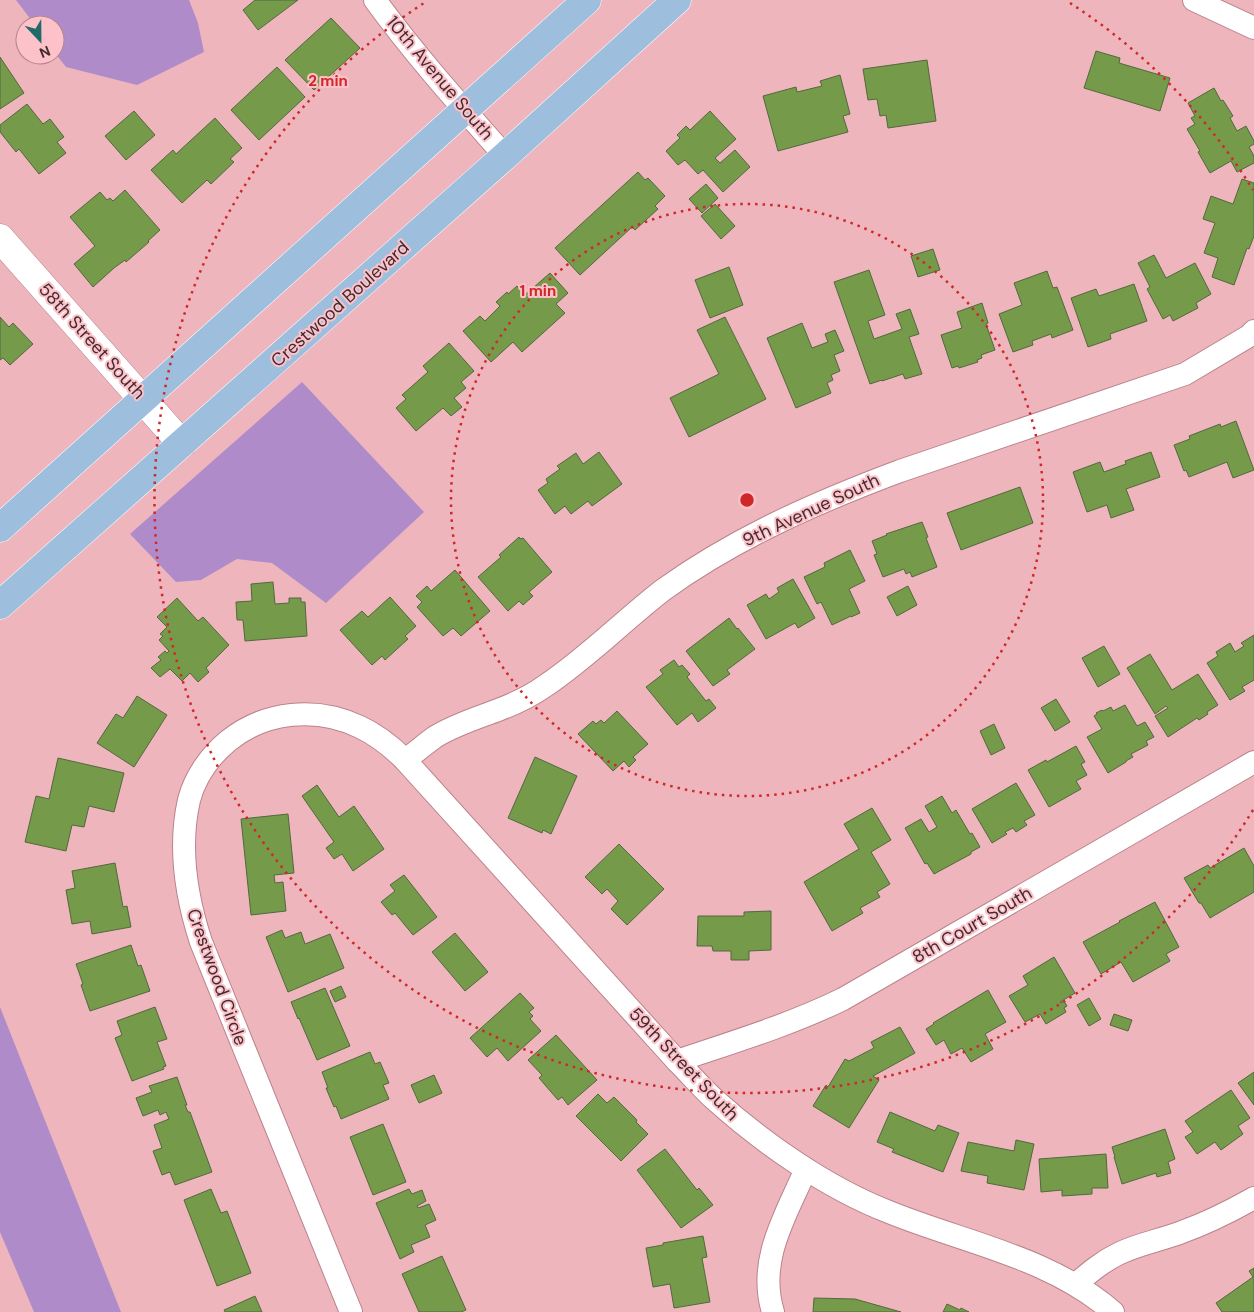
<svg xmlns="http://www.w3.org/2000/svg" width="1254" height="1312" font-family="'DM Sans',sans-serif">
<rect width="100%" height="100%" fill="#eeb5bc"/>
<g fill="#af8cc9">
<polygon points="16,0 189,0 198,23 204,52 137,85 66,67 55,53 55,25 35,25"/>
<polygon points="302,382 424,512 326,603 272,563 237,559 201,580 176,582 130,534"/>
<polygon points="0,1007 121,1312 34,1312 0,1232"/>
</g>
<g fill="#749a4a" stroke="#53683e">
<polygon points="255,0 298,0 258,30 243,10"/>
<polygon points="331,18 360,48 314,90 285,60"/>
<polygon points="1096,51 1120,58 1119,63 1170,78 1160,111 1084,88"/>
<polygon points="0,57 24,93 0,109"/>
<polygon points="927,60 936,121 888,128 886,115 880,116 877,99 868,100 863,69"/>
<polygon points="277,67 305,97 259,140 231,110"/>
<polygon points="840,75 850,114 843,116 848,132 778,151 763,96 796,87 797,92 822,86 820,81"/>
<polygon points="1214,88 1221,101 1223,100 1233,116 1230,118 1237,131 1246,126 1254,141 1254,144 1249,147 1254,156 1254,163 1237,172 1231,161 1210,173 1198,152 1200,151 1187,129 1195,124 1191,118 1195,116 1188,103"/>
<polygon points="27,104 43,124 50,119 64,137 57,142 66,153 39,174 19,149 16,152 0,132 0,125"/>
<polygon points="134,111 155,135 126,160 105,136"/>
<polygon points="710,111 736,139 715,158 720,163 735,150 750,167 723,192 703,170 698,174 685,160 678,165 666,151 680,138 677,135 686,126 690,130"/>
<polygon points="215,118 242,148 230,159 234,162 211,184 207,180 182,203 151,170 173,150 176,154"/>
<polygon points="638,172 645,180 648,178 665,196 655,206 658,209 635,230 632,227 580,275 555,248"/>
<polygon points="1242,179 1254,183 1254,236 1249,249 1247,248 1234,285 1212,277 1218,258 1204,253 1215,223 1203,219 1211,196 1233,204"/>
<polygon points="706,184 718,198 702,213 689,199"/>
<polygon points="125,190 160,230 148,241 149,242 126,262 125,260 114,268 93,287 74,264 95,246 70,217 100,192 107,200 110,198 113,201"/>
<polygon points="715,204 735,226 721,239 701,216"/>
<polygon points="933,249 940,270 918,277 911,256"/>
<polygon points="1154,255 1166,278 1195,263 1211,294 1196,303 1198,308 1173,321 1170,315 1163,319 1147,289 1150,287 1138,263"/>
<polygon points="729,267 743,305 710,318 695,280"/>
<polygon points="869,270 885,315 868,321 874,339 902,329 896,314 910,309 919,334 909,337 922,374 905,379 903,374 882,381 882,380 870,384 834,282"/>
<polygon points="1047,271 1053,288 1057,287 1073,330 1052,338 1051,334 1032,341 1033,345 1013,352 999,314 1022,305 1014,283"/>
<polygon points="550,273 568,293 556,304 565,313 522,352 513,342 491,362 463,331 480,316 485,321 500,306 496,302 507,292 508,294 517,286 525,295"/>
<polygon points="1134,284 1147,321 1110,334 1111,339 1088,347 1071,298 1096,289 1099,296"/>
<polygon points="982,303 988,323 986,324 995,350 981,355 982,358 977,360 978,362 959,368 958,366 952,368 941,335 962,328 957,312"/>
<polygon points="0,317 9,327 13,323 33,344 10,365 3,358 0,360"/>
<polygon points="725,317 766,399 689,437 670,398 719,374 697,330"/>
<polygon points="802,323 812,348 828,342 825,334 835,330 844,351 834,355 840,371 831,375 833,380 827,383 831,393 796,408 767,338"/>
<polygon points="449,343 474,371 461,382 466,388 454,398 462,407 451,416 443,408 416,431 396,408 406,399 402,395 428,372 423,366"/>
<polygon points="1236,421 1254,470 1233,478 1227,462 1189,477 1186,470 1184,471 1174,445 1190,439 1189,436 1220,424 1221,427"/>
<polygon points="599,452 622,484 592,506 588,501 571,514 565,506 555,514 538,490 548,483 546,479 560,469 557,466 576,453 583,464"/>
<polygon points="1151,452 1160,477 1126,489 1134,510 1111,518 1107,505 1087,512 1073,472 1100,462 1104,472 1126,464 1125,461"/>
<polygon points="1020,487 1033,523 961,550 947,513"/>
<polygon points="922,522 928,537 926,538 937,567 912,577 910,572 906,574 904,569 883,577 874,555 877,554 872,541 887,535 886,534"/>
<polygon points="519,537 520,539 523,538 552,572 529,592 533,596 523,605 519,601 508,611 478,577 501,557 499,555"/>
<polygon points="850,550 865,581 849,589 860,613 851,617 851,616 832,625 821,602 817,604 804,577 825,567 824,563"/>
<polygon points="455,570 490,611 461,636 453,628 443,636 417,607 422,602 416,596 427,586 431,591"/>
<polygon points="793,579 815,618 798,628 795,623 766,639 747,605 766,594 769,599 779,592 777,588"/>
<polygon points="273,582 275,604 289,603 289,598 301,598 301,602 305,602 307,636 245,641 243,620 237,620 236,602 252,601 251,584"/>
<polygon points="908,586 917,605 897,616 887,597"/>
<polygon points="390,597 416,626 405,636 408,639 385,660 382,656 372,665 340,630 362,611 368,617"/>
<polygon points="177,598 198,621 203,617 229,645 206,668 209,672 198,682 190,673 182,681 170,669 160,677 151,668 161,660 158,657 165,651 167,653 169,651 159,640 163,636 160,634 167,627 157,617"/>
<polygon points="729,618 737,629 738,628 755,649 727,670 730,674 713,686 686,651"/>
<polygon points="1254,635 1254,680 1242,687 1245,691 1230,700 1207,663 1218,656 1216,652 1230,643 1235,652 1244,646 1241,643"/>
<polygon points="1104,646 1120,674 1098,687 1082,658"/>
<polygon points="1150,654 1172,690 1198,674 1218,705 1207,712 1208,714 1199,720 1197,718 1168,737 1155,716 1168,708 1166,706 1155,714 1127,668"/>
<polygon points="674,660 679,667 682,665 690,674 687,677 706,701 709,699 716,708 698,722 692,713 677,725 646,687 663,674 660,670"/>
<polygon points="137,696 167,715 134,767 97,743 116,714 123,718"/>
<polygon points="1056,699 1070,722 1055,731 1041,708"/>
<polygon points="1125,705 1137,726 1145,722 1154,737 1146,741 1148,745 1131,754 1133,757 1126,761 1126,762 1108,773 1087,737 1102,729 1094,716 1097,714 1096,713 1102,710 1103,711 1111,707 1113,711"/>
<polygon points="617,711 648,744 633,757 636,760 629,767 624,761 613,771 578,734 593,721 596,724 601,720 604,723"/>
<polygon points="994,724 1005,748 991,755 980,731"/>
<polygon points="1076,746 1085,762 1081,764 1087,775 1076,781 1081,789 1049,807 1028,770 1046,760 1047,762"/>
<polygon points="535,757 577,776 551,834 543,830 542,833 508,818"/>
<polygon points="58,758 124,773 114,812 89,806 84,827 72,825 66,851 25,842 36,796 49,799"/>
<polygon points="1016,783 1035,815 1024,821 1027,825 1016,832 1013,828 1005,832 1007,834 992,843 972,809"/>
<polygon points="317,785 339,817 354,806 384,849 353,871 342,854 334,859 326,848 334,842 302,796"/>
<polygon points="942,796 952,813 956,810 970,834 972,833 980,847 971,852 971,854 934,874 927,863 925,864 905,828 921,819 929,832 937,827 925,806"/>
<polygon points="872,808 891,840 871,852 890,884 877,892 880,897 860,908 863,913 832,931 804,882 859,849 844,824"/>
<polygon points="288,814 294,873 274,875 275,883 283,882 286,911 251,915 241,819"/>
<polygon points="619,844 664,889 627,925 611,909 618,901 607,889 602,894 585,877"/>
<polygon points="1244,848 1254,866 1254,892 1210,918 1201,903 1199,903 1184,878 1208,865 1210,868"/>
<polygon points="115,863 123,907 127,906 131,927 92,934 90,921 72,924 66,890 75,888 72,871"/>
<polygon points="404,875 437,917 413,935 395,913 392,915 381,902 395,891 390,885"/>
<polygon points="1155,902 1179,947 1166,954 1170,961 1133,982 1121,962 1101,974 1083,942 1120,922 1119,921"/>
<polygon points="771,911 771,950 749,951 749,960 731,960 731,951 713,951 712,946 697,946 698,916 744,916 744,912"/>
<polygon points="282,930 285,938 301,932 305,944 330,934 344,968 288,992 266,937"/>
<polygon points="455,933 488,972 465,991 432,952"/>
<polygon points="131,945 138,966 141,965 150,991 90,1011 81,985 83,984 76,964"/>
<polygon points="1054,957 1075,993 1060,1002 1061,1003 1064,1001 1067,1006 1064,1008 1066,1012 1046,1024 1040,1014 1025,1022 1009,996 1028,985 1023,976"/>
<polygon points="341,986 346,997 335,1002 330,991"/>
<polygon points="325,988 350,1046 317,1060 299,1018 298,1019 291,1002"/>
<polygon points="988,990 1006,1022 985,1034 993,1049 971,1062 962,1048 951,1054 944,1040 936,1045 926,1029 934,1024 933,1023"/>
<polygon points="520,993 534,1008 529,1012 533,1016 530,1019 541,1031 508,1061 497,1048 487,1057 470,1038"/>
<polygon points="1089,998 1101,1019 1089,1026 1077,1005"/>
<polygon points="155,1007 167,1039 157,1042 166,1066 163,1067 164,1069 132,1081 115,1038 122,1035 117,1021"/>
<polygon points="1114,1014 1132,1020 1128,1031 1110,1025"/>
<polygon points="900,1027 915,1053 873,1076 879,1080 849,1128 813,1106 826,1085 828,1087 845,1059 849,1061 874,1048 871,1042"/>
<polygon points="556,1035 597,1080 568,1105 562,1097 558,1100 539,1078 542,1075 528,1060"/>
<polygon points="370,1052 375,1064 380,1062 389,1083 383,1085 389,1099 341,1119 336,1106 334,1107 326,1088 328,1088 322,1072"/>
<polygon points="1254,1072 1254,1105 1238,1083"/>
<polygon points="434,1075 442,1093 419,1103 411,1085"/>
<polygon points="177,1077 187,1105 185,1105 188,1112 190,1112 212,1172 175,1185 170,1172 162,1175 153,1151 162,1148 154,1125 169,1119 166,1112 160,1115 158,1110 143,1116 136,1098 152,1092 149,1086"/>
<polygon points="1231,1090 1250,1118 1238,1126 1243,1134 1221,1150 1215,1142 1197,1154 1185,1137 1193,1132 1185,1121"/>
<polygon points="598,1094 607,1103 614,1097 637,1120 636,1122 648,1134 621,1161 576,1116"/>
<polygon points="890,1112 935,1131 938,1125 959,1133 943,1172 892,1152 894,1149 877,1142"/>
<polygon points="383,1124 406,1182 373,1195 350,1137"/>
<polygon points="1165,1129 1175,1159 1168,1162 1171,1173 1157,1177 1156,1173 1122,1184 1114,1157 1115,1157 1112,1147"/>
<polygon points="1016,1140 1034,1144 1024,1190 987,1183 988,1176 961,1171 968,1142 1014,1151"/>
<polygon points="665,1149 697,1190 699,1188 713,1205 681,1228 637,1170"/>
<polygon points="1106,1154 1108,1188 1092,1188 1092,1194 1062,1196 1062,1190 1041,1192 1039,1159"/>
<polygon points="211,1189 221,1213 227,1211 251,1273 217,1286 184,1200"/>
<polygon points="409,1189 412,1194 422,1190 426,1201 417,1206 418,1208 429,1204 436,1220 425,1225 430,1237 411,1245 414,1252 400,1259 376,1203"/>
<polygon points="703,1236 707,1257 702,1258 710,1302 674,1308 670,1284 653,1287 646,1248 663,1245 663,1243"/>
<polygon points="442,1256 466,1310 461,1312 419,1312 402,1274"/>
<polygon points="1254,1268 1254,1312 1222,1312 1216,1303 1253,1277 1249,1271"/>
<polygon points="255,1296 262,1312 225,1312 224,1310"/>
<polygon points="814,1298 855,1299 901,1312 813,1312"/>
<polygon points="947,1304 960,1310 961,1308 969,1312 943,1312"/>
</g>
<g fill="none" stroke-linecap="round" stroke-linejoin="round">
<defs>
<g id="minor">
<path d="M375 0C415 55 460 105 505 156"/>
<polyline points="1194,0 1254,28"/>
<path d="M405 760C415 753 425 744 435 737 454 725 477 718 498 710 514 704 531 696 545 686 587 658 623 621 663 590 735 538 817 502 900 471L1185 374 1249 336 1254 331"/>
<path d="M677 1061C733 1042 790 1025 843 999L1254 762"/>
<path d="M1076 1284C1090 1272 1103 1261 1120 1253 1139 1244 1161 1240 1182 1232 1207 1223 1231 1211 1254 1198"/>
<path d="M351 1312 201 942C186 896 178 848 189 800 195 777 210 756 228 741 265 711 317 706 360 727 377 735 392 747 405 760L677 1061C689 1073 701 1087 714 1099 763 1143 827 1188 889 1212 965 1243 1050 1257 1113 1312"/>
<path d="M773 1312C757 1260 786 1215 806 1169"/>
</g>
<polyline id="tertiary" points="0,238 182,444"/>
<g id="primary">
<polyline points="0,528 587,0"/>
<polyline points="0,605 505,156 677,0"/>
</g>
</defs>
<use href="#minor" stroke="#ba838b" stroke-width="24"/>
<use href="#tertiary" stroke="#ba838b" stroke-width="29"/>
<use href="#primary" stroke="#fff" stroke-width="29"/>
<use href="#minor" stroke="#fff" stroke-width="22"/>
<use href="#tertiary" stroke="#fff" stroke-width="28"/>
<use href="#primary" stroke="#9ebede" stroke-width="28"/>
</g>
<g fill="none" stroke="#cf2828" stroke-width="2.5" stroke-dasharray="2.5 5">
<circle cx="747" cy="500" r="296"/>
<path d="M1253 810A593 593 0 1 1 424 3M1070 3A593 593 0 0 1 1253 190"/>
</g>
<g text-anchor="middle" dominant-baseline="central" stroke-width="4" stroke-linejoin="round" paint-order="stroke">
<g font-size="18" fill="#412b2e" stroke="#fcc1c9">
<text transform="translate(440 78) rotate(50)">10th Avenue South</text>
<text transform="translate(340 304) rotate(-42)">Crestwood Boulevard</text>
<text transform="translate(92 341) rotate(48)">58th Street South</text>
<text transform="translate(811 510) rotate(-25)">9th Avenue South</text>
<text transform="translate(972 925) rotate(-30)">8th Court South</text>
<text transform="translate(217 977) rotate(70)">Crestwood Circle</text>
<text transform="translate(684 1064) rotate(46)">59th Street South</text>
</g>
</g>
<circle cx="747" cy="500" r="8" fill="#cf2828" stroke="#fcc1c9" stroke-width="2.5"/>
<g font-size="15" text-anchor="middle" font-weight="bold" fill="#cf2828" stroke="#fcc1c9" stroke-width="4" stroke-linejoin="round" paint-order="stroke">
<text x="328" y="86">2 min</text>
<text x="538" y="296">1 min</text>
</g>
<g transform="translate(40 40) rotate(158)"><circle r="24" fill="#fcc1c9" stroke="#b1858b"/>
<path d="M0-4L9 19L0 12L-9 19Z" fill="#206b67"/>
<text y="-8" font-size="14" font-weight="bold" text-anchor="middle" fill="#412b2e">N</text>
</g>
</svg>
